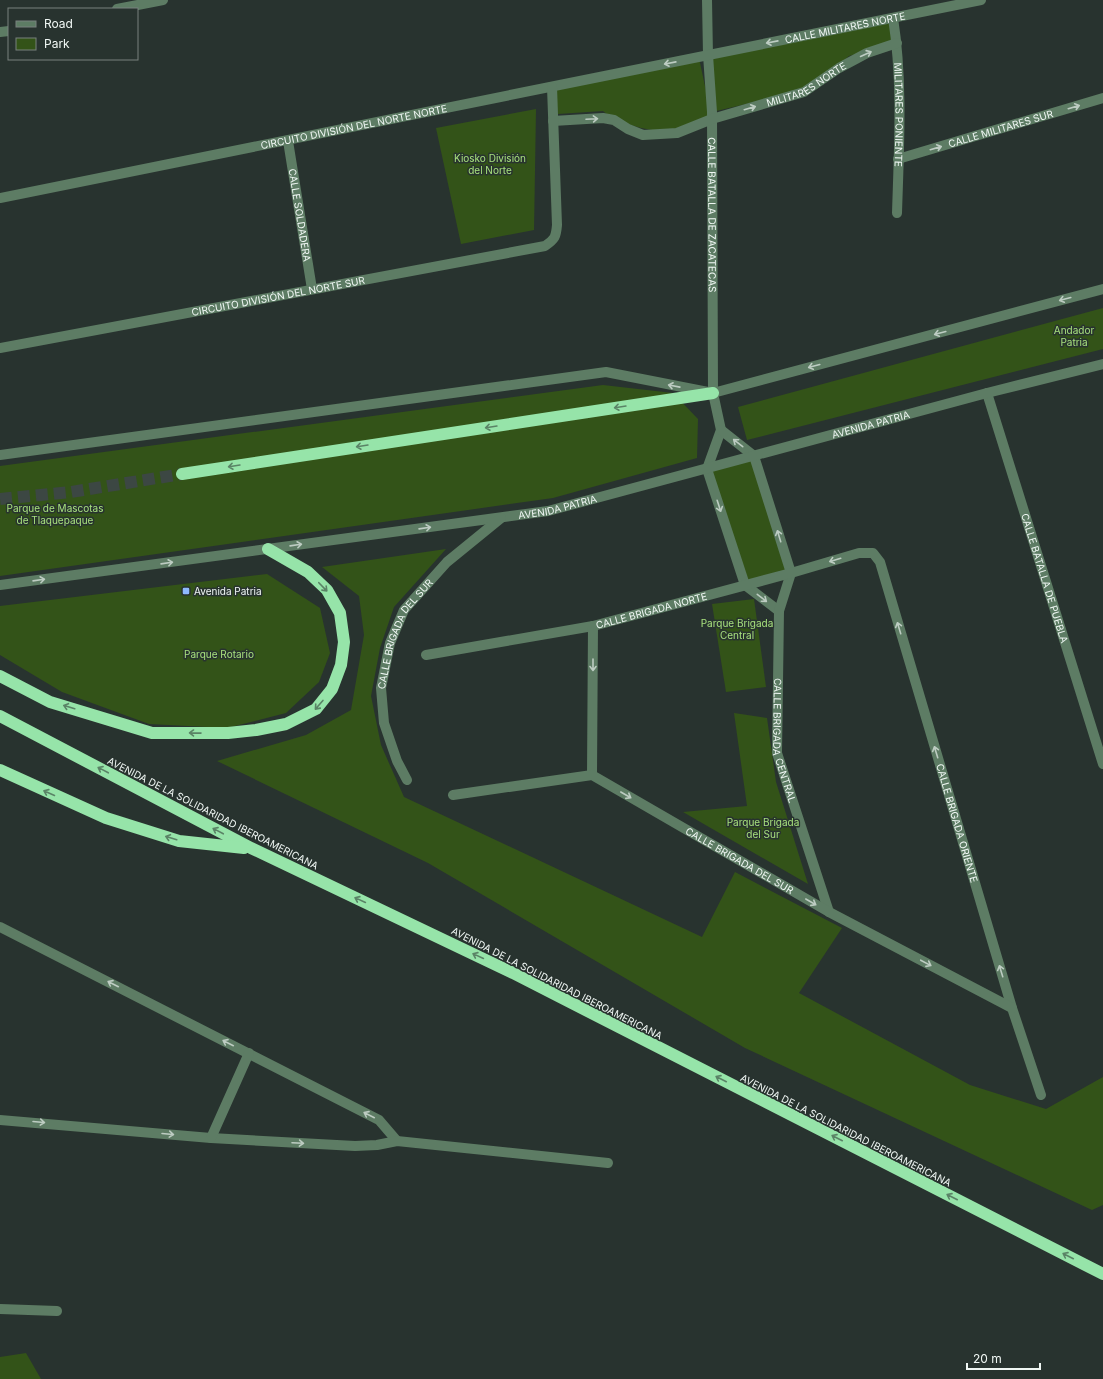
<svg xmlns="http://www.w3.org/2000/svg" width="1103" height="1379" font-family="Inter,sans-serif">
<rect width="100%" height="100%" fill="#28332f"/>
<g fill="#335318">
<polygon points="887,19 897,43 849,56 809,89 712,112 708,55"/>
<polygon points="699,58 712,119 668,133 641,128 614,120 603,111 558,114 552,87"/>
<polygon points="536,109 534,230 461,244 436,128"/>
<polygon points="1103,308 1103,349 747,440 738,407"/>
<polygon points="603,385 673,393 698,419 697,458 553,498 0,576 0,466"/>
<polygon points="750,457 791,573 745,585 707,469"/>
<polygon points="446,549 394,607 380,648 371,696 381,745 404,797 702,937 735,872 842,928 799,993 970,1085 1046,1109 1103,1077 1103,1205 1092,1210 745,1048 428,863 217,761 306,735 351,710 364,635 359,596 322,567"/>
<polygon points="267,574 320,608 330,653 319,682 286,713 227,728 149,724 62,692 0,655 0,606"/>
<polygon points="754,599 766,687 726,692 712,604"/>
<polygon points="734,713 767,718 776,782 808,884 683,812 747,806"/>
<polygon points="26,1353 41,1379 0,1379 0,1357"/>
</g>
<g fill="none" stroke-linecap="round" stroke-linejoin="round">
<polyline stroke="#3c4743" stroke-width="12" stroke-dasharray="12 6" stroke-linecap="butt" points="0,499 71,492 182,474"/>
<g stroke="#5d7c64" stroke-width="10">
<path id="s1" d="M707 0 708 55 712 112 713 393 721 430 707 469 745 585 779 611"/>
<polyline points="117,9 163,0"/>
<path id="s2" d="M893 18C903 81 899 148 897 213"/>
<polyline points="0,32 9,31"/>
<path id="s3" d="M553 121 603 118 614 120 628 129 643 135 677 133 712 119 804 92 839 68 867 53 897 43"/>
<path id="s4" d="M288 141 312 289"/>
<path id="s5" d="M898 159 1103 98"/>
<path id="s6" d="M0 198 981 0"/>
<path id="s7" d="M0 348 545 246C555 239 556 237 557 225L552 87"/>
<path id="s8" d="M987 393 1103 764"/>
<path id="s9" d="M721 430 754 456 791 573 779 611 777 753 829 912"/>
<polyline points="0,455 606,372 713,393 1103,289"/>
<path id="s10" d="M0 585 548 511 987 393 1103 364"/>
<path id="s11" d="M426 655 593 626 791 573 859 553H873L880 562 1012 1008 1041 1095"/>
<polyline points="592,775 593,626"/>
<path id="s12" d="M407 780 397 761 384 723 381 688 390 643 404 610 447 562 501 518"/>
<path id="s13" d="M453 795 592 775 829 912 1012 1008"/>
<polyline points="0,927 379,1120 397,1141"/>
<polyline points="0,1120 211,1138 355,1146 377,1145 397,1141 608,1163"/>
<polyline points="211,1138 249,1053"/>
<polyline points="0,1309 57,1311"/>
</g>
<g stroke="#96e4a9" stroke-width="12">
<polyline points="182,474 713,393"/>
<polyline points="0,676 50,702 152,733 228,733 256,730 286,724 316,709 332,689 341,665 344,642 340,613 327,590 308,572 268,549"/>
<polyline points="0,716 251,848 513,973 1103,1274"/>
<polyline points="0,770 106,818 179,841 244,848"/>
</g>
</g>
<defs><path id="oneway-shaft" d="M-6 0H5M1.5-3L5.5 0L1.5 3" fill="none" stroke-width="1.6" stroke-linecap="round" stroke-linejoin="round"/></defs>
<g stroke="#bdccc2">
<use href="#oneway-shaft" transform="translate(772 42) rotate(169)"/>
<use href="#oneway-shaft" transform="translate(866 54) rotate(-24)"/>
<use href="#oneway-shaft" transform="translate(670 63) rotate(169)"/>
<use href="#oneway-shaft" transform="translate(1074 107) rotate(-16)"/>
<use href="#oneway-shaft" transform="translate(750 108) rotate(-16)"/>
<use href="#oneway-shaft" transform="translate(592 119) rotate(-3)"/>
<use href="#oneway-shaft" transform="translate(936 148) rotate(-16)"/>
<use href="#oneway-shaft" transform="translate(1065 299) rotate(165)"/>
<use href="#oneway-shaft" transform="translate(940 333) rotate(165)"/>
<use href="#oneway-shaft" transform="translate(814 366) rotate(165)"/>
<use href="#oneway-shaft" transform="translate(674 386) rotate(-169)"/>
<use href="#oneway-shaft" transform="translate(738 443) rotate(-142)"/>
<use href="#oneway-shaft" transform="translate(719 506) rotate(72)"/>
<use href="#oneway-shaft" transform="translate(425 528) rotate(-8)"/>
<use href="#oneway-shaft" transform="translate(779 536) rotate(-107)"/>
<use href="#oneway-shaft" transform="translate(296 545) rotate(-8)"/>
<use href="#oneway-shaft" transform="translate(835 560) rotate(163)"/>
<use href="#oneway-shaft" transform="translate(167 563) rotate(-8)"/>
<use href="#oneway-shaft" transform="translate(39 580) rotate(-8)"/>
<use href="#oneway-shaft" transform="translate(762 598) rotate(38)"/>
<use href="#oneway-shaft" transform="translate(899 628) rotate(-107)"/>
<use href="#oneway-shaft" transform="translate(593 665) rotate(90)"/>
<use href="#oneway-shaft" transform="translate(936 752) rotate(-107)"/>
<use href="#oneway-shaft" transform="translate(626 795) rotate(30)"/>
<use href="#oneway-shaft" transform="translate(811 902) rotate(30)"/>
<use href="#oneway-shaft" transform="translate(926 963) rotate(28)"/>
<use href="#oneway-shaft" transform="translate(1001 971) rotate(-107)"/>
<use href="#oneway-shaft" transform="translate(113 984) rotate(-153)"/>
<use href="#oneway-shaft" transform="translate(228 1043) rotate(-153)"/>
<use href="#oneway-shaft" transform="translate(369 1115) rotate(-153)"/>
<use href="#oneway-shaft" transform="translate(39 1122) rotate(5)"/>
<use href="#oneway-shaft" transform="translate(168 1134) rotate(5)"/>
<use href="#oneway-shaft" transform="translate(298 1143) rotate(3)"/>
</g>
<g stroke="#5a8366">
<use href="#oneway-shaft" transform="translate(620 407) rotate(171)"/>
<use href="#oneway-shaft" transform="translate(491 427) rotate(171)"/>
<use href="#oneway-shaft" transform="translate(362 446) rotate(171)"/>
<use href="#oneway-shaft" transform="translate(234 466) rotate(171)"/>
<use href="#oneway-shaft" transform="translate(323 587) rotate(46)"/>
<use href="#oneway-shaft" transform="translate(319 705) rotate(131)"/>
<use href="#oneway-shaft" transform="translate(69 707) rotate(-163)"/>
<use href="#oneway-shaft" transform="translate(195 733) rotate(-179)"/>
<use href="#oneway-shaft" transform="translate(103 770) rotate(-152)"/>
<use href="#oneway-shaft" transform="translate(49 793) rotate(-156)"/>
<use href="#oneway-shaft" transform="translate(218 831) rotate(-152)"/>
<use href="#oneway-shaft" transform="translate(171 838) rotate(-163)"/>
<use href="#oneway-shaft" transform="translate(360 900) rotate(-155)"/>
<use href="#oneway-shaft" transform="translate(478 956) rotate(-155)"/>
<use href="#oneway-shaft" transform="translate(721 1079) rotate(-153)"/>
<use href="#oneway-shaft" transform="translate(837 1138) rotate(-153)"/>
<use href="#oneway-shaft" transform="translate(952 1197) rotate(-153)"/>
<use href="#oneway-shaft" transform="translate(1068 1256) rotate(-153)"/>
</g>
<rect fill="#8eb9fd" stroke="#28332f" stroke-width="1.5" x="182" y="587" width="8" height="8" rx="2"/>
<g text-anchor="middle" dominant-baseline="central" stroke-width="3" stroke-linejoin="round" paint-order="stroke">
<g font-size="10" fill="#f0f7f4" stroke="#28332f">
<text stroke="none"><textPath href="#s6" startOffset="862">CALLE MILITARES NORTE</textPath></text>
<text stroke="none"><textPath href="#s3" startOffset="267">MILITARES NORTE</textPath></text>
<text stroke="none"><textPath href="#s2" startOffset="97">MILITARES PONIENTE</textPath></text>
<text stroke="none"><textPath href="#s6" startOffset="361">CIRCUITO DIVISIÓN DEL NORTE NORTE</textPath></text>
<text stroke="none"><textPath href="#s5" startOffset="107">CALLE MILITARES SUR</textPath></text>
<text stroke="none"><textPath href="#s4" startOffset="75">CALLE SOLDADERA</textPath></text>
<text stroke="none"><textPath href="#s1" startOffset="215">CALLE BATALLA DE ZACATECAS</textPath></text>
<text stroke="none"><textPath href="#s7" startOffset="283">CIRCUITO DIVISIÓN DEL NORTE SUR</textPath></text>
<text stroke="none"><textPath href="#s10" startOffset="887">AVENIDA PATRIA</textPath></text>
<text stroke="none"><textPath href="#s10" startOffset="563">AVENIDA PATRIA</textPath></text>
<text stroke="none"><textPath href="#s8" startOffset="194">CALLE BATALLA DE PUEBLA</textPath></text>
<text stroke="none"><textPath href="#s11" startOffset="230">CALLE BRIGADA NORTE</textPath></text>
<text stroke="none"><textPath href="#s12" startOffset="157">CALLE BRIGADA DEL SUR</textPath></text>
<text stroke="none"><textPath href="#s9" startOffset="335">CALLE BRIGADA CENTRAL</textPath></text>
<text transform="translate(213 813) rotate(27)">AVENIDA DE LA SOLIDARIDAD IBEROAMERICANA</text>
<text stroke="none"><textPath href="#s11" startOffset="743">CALLE BRIGADA ORIENTE</textPath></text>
<text stroke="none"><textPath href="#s13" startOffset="311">CALLE BRIGADA DEL SUR</textPath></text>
<text transform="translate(557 983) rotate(27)">AVENIDA DE LA SOLIDARIDAD IBEROAMERICANA</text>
<text transform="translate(846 1130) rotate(27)">AVENIDA DE LA SOLIDARIDAD IBEROAMERICANA</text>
</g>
<g font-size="10" fill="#a7e07d" stroke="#28332f">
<text x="490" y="158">Kiosko División<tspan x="490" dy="12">del Norte</tspan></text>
<text x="1074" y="330">Andador<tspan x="1074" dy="12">Patria</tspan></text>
<text x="55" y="508">Parque de Mascotas<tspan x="55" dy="12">de Tlaquepaque</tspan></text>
<text x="737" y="623">Parque Brigada<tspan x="737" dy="12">Central</tspan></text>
<text x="219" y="654">Parque Rotario</text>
<text x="763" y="822">Parque Brigada<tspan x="763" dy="12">del Sur</tspan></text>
</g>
<g font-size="10" fill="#f0f7f4" stroke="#28332f" text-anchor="start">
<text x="194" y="591">Avenida Patria</text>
</g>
</g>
<rect x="8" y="8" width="130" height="52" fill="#28332f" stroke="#78817e"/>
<rect x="16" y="21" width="20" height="6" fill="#5d7c64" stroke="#78817e"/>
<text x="44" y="28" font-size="12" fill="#f0f7f4">Road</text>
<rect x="16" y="38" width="20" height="12" fill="#335318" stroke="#78817e"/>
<text x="44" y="48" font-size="12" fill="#f0f7f4">Park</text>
<path d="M967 1363v6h73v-6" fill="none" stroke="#f0f7f4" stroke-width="2"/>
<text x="973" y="1363" font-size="12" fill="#f0f7f4" stroke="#28332f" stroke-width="3" paint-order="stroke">20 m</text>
</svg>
